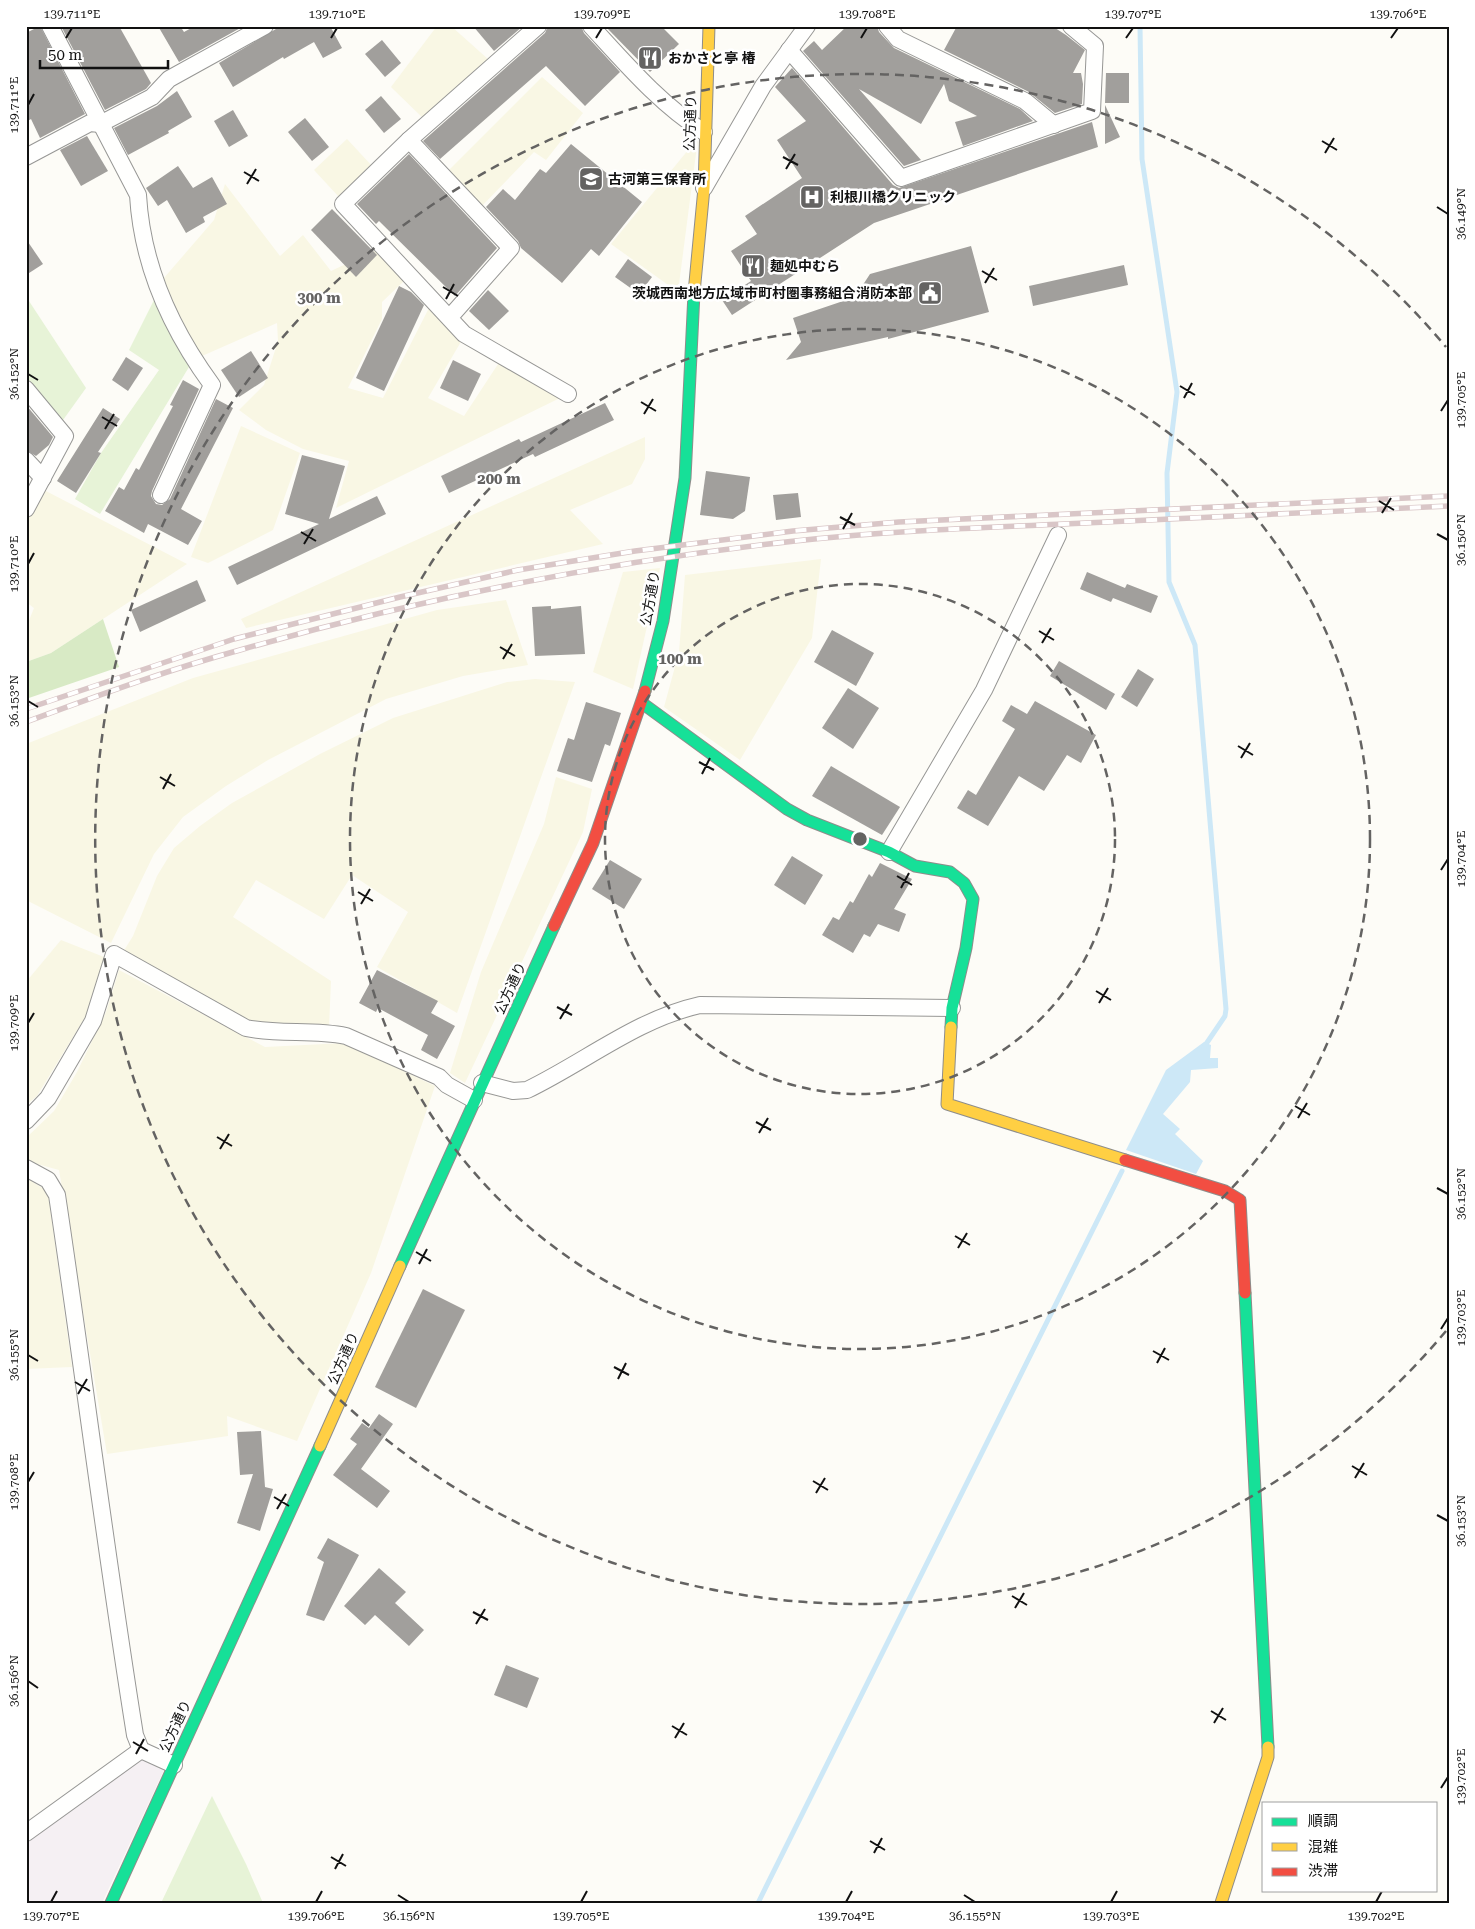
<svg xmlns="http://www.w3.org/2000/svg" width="1475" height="1929" font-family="'Roboto Serif','Noto Sans JP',serif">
<rect width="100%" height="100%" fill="#fdfcf7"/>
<polygon fill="#f5f0f3" points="141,1758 164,1770 102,1903 26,1903 26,1842"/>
<g fill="#f9f7e4">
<polygon points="437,26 451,26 489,60 426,121 391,87"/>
<polygon points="542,77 583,113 546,160 534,152 481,207 447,172"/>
<polygon points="698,138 678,292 611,244"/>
<polygon points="347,139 372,166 339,197 314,170"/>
<polygon points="225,184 280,256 303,235 331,271 378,249 404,281 382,302 382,319 348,388 383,398 430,306 462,340 428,398 464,416 500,361 562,397 336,508 349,461 303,449 266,430 239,410 264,385 278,341 277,323 193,360 157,286 214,220"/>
<polygon points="241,426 300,453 273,530 208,563 191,557"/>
<polygon points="645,437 645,459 632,484 570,510 603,544 246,628 241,619"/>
<polygon points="44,490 187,564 51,653 26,662 26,628 34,608 26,602 26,519"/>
<polygon points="821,559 812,638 740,760 664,707 679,652 685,575"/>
<polygon points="660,568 633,689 593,672 623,572"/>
<polygon points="506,600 528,665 463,676 386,699 268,760 226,786 183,817 154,854 111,943 26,900 26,744 193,678 437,610"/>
<polygon points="535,679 575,682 457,1013 377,967 408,912 352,875 324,919 256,880 233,917 331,981 329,1028 287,1023 246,1028 123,952 133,936 157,876 174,848 200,826 232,803 320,754 393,718 507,682"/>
<polygon points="556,777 592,789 583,832 465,1083 450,1073 481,972 544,824"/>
<polygon points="61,940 104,957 87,1014 37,1096 26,1105 26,982"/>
<polygon points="119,970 265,1047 345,1043 435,1086 371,1273 297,1441 227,1416 228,1436 107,1454 59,1170 26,1161 26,1138 54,1111 77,1072 106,1012"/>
<polygon points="26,1178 44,1189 49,1199 72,1367 26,1369"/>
</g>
<g fill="#e7f3d7">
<polygon points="27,298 86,388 63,420 26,379"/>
<polygon points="155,298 189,367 100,514 75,499 101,453 159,370 129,350"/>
<polygon points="212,1796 246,1864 263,1903 161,1903"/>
</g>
<polygon fill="#d8eac5" points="103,619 119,667 26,699 26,662 51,653"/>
<polygon fill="#cde8f7" points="1204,1042 1211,1045 1210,1058 1218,1058 1218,1068 1191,1070 1190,1082 1163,1114 1180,1129 1175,1134 1203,1161 1196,1174 1126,1150 1166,1070"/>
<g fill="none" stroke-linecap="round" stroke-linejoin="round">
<g stroke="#cde8f7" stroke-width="5">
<polyline points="1140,26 1142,159 1177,392 1167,473 1169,582 1195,645 1226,1009 1225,1016 1204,1047"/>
<polyline points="758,1903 1122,1171"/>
</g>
</g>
<g fill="#a19f9c">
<polygon points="40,26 85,114 40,138 31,119 26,122 26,33"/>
<polygon points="61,26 119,26 151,83 146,89 105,110"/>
<polygon points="158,26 180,26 184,32 195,26 244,26 179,62"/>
<polygon points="281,26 330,26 342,48 323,58 314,42 284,59 283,57 233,87 219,63"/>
<polygon points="473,26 523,26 494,51"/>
<polygon points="548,26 581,26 584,33 620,72 585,106 546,66 440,159 423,141 545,33"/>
<polygon points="605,26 661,26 679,44 650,72"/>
<polygon points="847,26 877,26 879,32 894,48 1020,109 1033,121 963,146 955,122 977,116 949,101 944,84 921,124 859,89 921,160 904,166 803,51 814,41 822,50"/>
<polygon points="957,26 1052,26 1066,35 1085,50 1073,73 1081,73 1083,84 1082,104 1055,113 1029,92 944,50"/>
<polygon points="382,40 401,63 385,77 365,54"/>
<polygon points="792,68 893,185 899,188 1092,122 1098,147 874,223 732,315 722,300 751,281 731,251 757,234 745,216 802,178 777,140 806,121 775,87"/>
<polygon points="1106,73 1129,73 1129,103 1105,103"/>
<polygon points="177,91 192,117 168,131 169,133 128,155 114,128 157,106"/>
<polygon points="381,96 401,119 384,133 365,110"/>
<polygon points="1105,105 1120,137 1105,144"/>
<polygon points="233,110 248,136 229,147 214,121"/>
<polygon points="305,118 329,147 312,161 288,132"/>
<polygon points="87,136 108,171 81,186 60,150"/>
<polygon points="571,144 642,202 599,256 591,249 562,283 521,248 518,241 486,207 503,189 515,200 540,169 546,173"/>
<polygon points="409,154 497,248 455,296 379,221 376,224 357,204"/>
<polygon points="178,166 193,188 212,177 227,204 203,217 205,222 186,233 167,200 158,206 146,188"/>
<polygon points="332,209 377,255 356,277 311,230"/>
<polygon points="26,239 43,264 26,275"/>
<polygon points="971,246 989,312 888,339 888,337 786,360 801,342 793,318 855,297 870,274"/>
<polygon points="628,259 652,277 639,294 615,277"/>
<polygon points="1124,265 1128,285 1033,306 1029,286"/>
<polygon points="399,286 411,292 424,305 384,391 356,378"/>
<polygon points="488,290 509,311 489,330 469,311"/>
<polygon points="251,351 268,378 239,397 221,370"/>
<polygon points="126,357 143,368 128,391 112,380"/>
<polygon points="453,360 481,374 468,401 440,388"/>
<polygon points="183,380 199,389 152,491 151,496 156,504 162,505 170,499 216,399 233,408 181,509 202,521 188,545 148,524 144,533 105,511 119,487 124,490 136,468 139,470 173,406 170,405"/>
<polygon points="605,403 614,420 535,457 533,454 449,493 441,476 519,439 521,442"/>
<polygon points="26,405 53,437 49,445 36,456 26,450"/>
<polygon points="103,408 120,419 98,452 101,453 76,493 57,481"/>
<polygon points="302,455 345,466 329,519 377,496 386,514 237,585 228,567 319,524 285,514"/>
<polygon points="706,471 750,477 745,511 733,519 700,515"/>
<polygon points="798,493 801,517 776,520 773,495"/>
<polygon points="1087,572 1125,588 1127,584 1158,596 1151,613 1113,598 1111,602 1080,589"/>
<polygon points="197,580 206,601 140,632 131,610"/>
<polygon points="551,606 551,609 581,606 585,654 535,656 532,607"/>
<polygon points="832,630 874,653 856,686 814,662"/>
<polygon points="1059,661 1115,694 1106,710 1050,676"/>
<polygon points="1138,669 1154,679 1137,707 1121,697"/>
<polygon points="848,688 879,708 853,749 822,728"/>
<polygon points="1035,701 1096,735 1081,763 1067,755 1044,791 1019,776 988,826 957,808 968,790 976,795 1015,729 1002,721 1011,705 1027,714"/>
<polygon points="586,702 621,713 610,746 605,744 592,782 557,771 568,738 574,740"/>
<polygon points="831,766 900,807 882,835 812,796"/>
<polygon points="792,856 823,875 805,905 774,885"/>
<polygon points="610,860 642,879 624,909 592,889"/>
<polygon points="880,863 912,879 894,909 906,914 899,932 878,924 870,937 864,934 853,953 822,935 833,917 839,920 850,901 853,903 869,874 872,877"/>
<polygon points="377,970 438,1001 431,1013 455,1026 437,1059 421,1050 428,1035 378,1008 376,1012 359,1003"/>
<polygon points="423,1289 465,1310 416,1408 375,1387"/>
<polygon points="379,1414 393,1424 361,1469 390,1491 377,1508 333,1475 357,1444 350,1439 362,1423 369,1428"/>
<polygon points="261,1431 265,1487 273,1489 260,1531 237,1523 253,1474 240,1475 237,1432"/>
<polygon points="328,1538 359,1555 324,1621 306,1615 324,1562 317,1558"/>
<polygon points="379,1568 406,1592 395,1603 424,1630 409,1646 375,1615 365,1625 344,1606"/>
<polygon points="506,1665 539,1678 527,1708 494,1695"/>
</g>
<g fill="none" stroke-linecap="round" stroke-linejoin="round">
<defs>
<g id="street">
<path d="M50 26 138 195C142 265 171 329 212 385L161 495"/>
<path d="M591 26C626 64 660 104 704 132"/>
<polyline points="887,26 898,39 1025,101 1054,125"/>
<polyline points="789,50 901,178 1092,111 1095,46 1071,26"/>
<polyline points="409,140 538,26"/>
<polyline points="26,157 90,123 100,124 152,97 169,79 265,26"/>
<polyline points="704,188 763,86 807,26"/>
<polyline points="450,317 511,248 409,140 343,204 464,334 568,394"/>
<polyline points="26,389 65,436 26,509"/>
<polyline points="26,460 43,478"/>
<polyline points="889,852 984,690 1058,535"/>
<path d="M482 1083 513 1091 527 1090C585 1062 637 1019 700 1005L952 1008"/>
<path d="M26 1121 48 1098 93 1021 114 954 246 1028C280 1035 313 1029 346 1036L439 1077 447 1085 474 1100"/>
<path d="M26 1168 48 1180 57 1195C84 1375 106 1555 135 1735L141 1750 174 1765"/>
<polyline points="26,1833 141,1750"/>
</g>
<g id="fast">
<polyline points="645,691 663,621 685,478 694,293"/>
<polyline points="642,703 787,809 807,820 889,852 915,866 950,872 964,883 973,899 966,948 952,1008 951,1027"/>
<polyline points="400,1266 554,926"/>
<polyline points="1245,1293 1268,1747"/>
<polyline points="111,1903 320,1446"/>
</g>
<g id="slow">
<polyline points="694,293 704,188 709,26"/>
<polyline points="951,1027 947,1104 1125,1160"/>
<polyline points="320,1446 400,1266"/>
<polyline points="1221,1903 1268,1757 1268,1747"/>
</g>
<g id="jam">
<polyline points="554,926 593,843 645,691"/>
<polyline points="1125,1160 1225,1191 1240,1200 1245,1293"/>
</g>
</defs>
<use href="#street" stroke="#979795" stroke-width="18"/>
<use href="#fast" stroke="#8e8d8b" stroke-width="13"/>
<use href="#slow" stroke="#8e8d8b" stroke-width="13"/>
<use href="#jam" stroke="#8e8d8b" stroke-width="13"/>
<use href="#street" stroke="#fffffe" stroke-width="16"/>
<use href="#fast" stroke="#16e098" stroke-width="11"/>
<use href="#slow" stroke="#ffcf43" stroke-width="11"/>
<use href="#jam" stroke="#f24e42" stroke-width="11"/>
<defs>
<g id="rail">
<polyline points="26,709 234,639 400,597 518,570 635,551 793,531 899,522 1449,496"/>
<path d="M26 722C97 696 167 670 240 650 422 598 607 562 795 541 885 531 974 528 1064 524 1192 518 1320 512 1449 506"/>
</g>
</defs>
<use href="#rail" stroke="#d9c6c7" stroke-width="5.5"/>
<use href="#rail" stroke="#fff" stroke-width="4" stroke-dasharray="11" stroke-linecap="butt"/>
</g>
<path fill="none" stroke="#111" stroke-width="2" d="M66 38 72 28M331 38 337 28M596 38 602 28M861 38 867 28M1126 38 1133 28M1391 38 1398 28M28 105 34 94M1322 141 1337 150M1325 153 1334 138M783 157 798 165M786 169 795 154M244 172 259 181M247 184 256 169M1437 207 1448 214M982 271 997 280M985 283 994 268M443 287 458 296M446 299 454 284M28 374 38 380M1180 386 1195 395M1184 398 1192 383M641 402 656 411M1441 411 1448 400M644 414 653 399M102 417 117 426M105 429 114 414M1379 501 1394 510M1382 513 1391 498M840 517 855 525M843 529 852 513M301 532 316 541M1437 534 1448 540M304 544 313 529M28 564 34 553M1039 631 1054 640M1042 643 1051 628M500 647 515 656M503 659 512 644M28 701 38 707M1238 746 1253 755M1241 758 1250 743M699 762 714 770M702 774 710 758M160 777 175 786M163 789 171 774M1441 870 1448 859M897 876 912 885M901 888 909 873M358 892 373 901M361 904 370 889M1096 991 1111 1000M1099 1003 1108 988M557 1007 572 1015M560 1019 569 1004M28 1023 34 1013M1295 1106 1310 1115M1298 1118 1307 1103M756 1122 771 1130M759 1133 768 1118M217 1137 232 1146M220 1149 229 1134M1437 1188 1448 1194M955 1236 970 1245M958 1248 967 1233M416 1252 431 1261M419 1264 427 1249M1441 1329 1448 1318M1153 1351 1169 1360M28 1355 38 1361M1157 1363 1165 1348M614 1367 629 1375M618 1379 626 1363M75 1382 90 1391M78 1394 87 1379M1352 1466 1367 1475M1355 1478 1364 1463M813 1481 828 1490M28 1482 34 1472M816 1493 825 1478M274 1497 289 1506M277 1509 286 1494M1437 1515 1448 1521M1012 1596 1027 1605M1015 1608 1024 1593M473 1612 488 1620M476 1624 485 1609M28 1681 38 1688M1211 1711 1226 1720M1214 1723 1223 1708M672 1726 687 1735M675 1738 684 1723M133 1742 148 1751M136 1754 144 1739M1441 1788 1448 1777M870 1841 885 1850M874 1853 882 1838M331 1857 346 1866M335 1869 343 1854M398 1895 409 1902M964 1895 975 1902M51 1902 57 1891M316 1902 322 1891M581 1902 587 1891M846 1902 852 1891M1111 1902 1117 1891M1376 1902 1382 1891"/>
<g fill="none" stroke="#646362" stroke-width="2.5" stroke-dasharray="9 6">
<circle cx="860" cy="839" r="255"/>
<circle cx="860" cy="839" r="510"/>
<path d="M1446 1331A765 765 0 1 1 1446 347"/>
</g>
<defs>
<symbol id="restaurant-square" viewBox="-11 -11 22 22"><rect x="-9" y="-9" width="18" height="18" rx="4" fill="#646362" stroke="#fff"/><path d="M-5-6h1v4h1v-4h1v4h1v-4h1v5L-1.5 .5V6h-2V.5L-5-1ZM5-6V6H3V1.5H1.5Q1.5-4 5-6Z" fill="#fff"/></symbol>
<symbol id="school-square" viewBox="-11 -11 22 22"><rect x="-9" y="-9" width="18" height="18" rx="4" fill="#646362" stroke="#fff"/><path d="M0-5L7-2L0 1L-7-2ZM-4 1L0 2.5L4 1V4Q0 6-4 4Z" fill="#fff"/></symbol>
<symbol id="hospital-square" viewBox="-11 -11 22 22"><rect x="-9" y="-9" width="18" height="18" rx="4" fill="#646362" stroke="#fff"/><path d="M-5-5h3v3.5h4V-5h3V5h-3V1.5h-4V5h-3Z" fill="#fff"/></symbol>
<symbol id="civic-square" viewBox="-11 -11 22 22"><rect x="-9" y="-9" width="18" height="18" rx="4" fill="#646362" stroke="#fff"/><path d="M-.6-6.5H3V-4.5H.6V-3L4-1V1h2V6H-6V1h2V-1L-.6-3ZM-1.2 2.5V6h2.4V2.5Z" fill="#fff"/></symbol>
</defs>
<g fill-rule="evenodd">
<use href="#restaurant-square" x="636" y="44" width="28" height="28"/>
<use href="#school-square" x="577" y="165" width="28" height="28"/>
<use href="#hospital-square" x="798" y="183" width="28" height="28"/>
<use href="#restaurant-square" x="739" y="252" width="28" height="28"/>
<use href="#civic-square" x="916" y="279" width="28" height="28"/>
</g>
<g text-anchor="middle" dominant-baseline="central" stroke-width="5" stroke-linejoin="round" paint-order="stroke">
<g font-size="14" font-weight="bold" fill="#111" stroke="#fff" text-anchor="start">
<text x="668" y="58">おかさと亭 椿</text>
<text x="608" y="179">古河第三保育所</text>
<text x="830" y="197">利根川橋クリニック</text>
<text x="770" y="266">麺処中むら</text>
<text x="912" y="293" text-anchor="end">茨城西南地方広域市町村圏事務組合消防本部</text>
</g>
<g font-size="14" fill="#111" stroke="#fff">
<text transform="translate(690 123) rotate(-88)">公方通り</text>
<text transform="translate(650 598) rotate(-80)">公方通り</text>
<text transform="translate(510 988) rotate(-65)">公方通り</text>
<text transform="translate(343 1358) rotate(-66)">公方通り</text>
<text transform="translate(175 1726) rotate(-65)">公方通り</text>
</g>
</g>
<circle cx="860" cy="839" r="8" fill="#646362" stroke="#fff" stroke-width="2.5"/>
<g font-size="15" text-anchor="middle" font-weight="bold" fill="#646362" stroke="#fff" stroke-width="5" stroke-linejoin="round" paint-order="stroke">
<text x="319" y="303">300 m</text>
<text x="499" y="484">200 m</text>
<text x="680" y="664">100 m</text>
</g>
<rect width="1475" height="1929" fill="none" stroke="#ffffff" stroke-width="55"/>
<rect x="1262" y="1802" width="175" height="90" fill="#ffffff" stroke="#a0a0a0"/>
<rect x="1272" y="1818" width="25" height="8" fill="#16e098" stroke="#a0a0a0"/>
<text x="1308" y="1826" font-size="15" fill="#111111">順調</text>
<rect x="1272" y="1843" width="25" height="8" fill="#ffcf43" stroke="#a0a0a0"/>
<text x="1308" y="1852" font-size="15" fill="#111111">混雑</text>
<rect x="1272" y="1868" width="25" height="8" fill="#f24e42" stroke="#a0a0a0"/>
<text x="1308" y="1876" font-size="15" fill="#111111">渋滞</text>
<path d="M40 60v8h128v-8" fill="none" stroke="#111111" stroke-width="2.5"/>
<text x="48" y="60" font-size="15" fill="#111111" stroke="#ffffff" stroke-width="4" paint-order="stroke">50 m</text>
<rect x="28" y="28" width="1420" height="1874" fill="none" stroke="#111" stroke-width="2"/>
<g font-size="12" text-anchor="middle" fill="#111">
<text x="72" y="18">139.711°E</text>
<text x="337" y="18">139.710°E</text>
<text x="602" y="18">139.709°E</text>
<text x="867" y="18">139.708°E</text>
<text x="1133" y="18">139.707°E</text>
<text x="1398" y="18">139.706°E</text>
<text transform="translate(14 105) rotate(-90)" y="4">139.711°E</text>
<text transform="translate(1461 214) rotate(-90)" y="4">36.149°N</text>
<text transform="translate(14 374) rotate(-90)" y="4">36.152°N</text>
<text transform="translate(1461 400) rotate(-90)" y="4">139.705°E</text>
<text transform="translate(1461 540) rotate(-90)" y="4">36.150°N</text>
<text transform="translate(14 564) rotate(-90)" y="4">139.710°E</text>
<text transform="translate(14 701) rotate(-90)" y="4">36.153°N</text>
<text transform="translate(1461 859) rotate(-90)" y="4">139.704°E</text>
<text transform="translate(14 1023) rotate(-90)" y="4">139.709°E</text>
<text transform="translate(1461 1194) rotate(-90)" y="4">36.152°N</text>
<text transform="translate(1461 1318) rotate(-90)" y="4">139.703°E</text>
<text transform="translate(14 1355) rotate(-90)" y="4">36.155°N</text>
<text transform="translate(14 1482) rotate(-90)" y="4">139.708°E</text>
<text transform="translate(1461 1521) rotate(-90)" y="4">36.153°N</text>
<text transform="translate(14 1681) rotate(-90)" y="4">36.156°N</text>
<text transform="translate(1461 1777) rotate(-90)" y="4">139.702°E</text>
<text x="51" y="1920">139.707°E</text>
<text x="316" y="1920">139.706°E</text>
<text x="409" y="1920">36.156°N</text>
<text x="581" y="1920">139.705°E</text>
<text x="846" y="1920">139.704°E</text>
<text x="975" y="1920">36.155°N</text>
<text x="1111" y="1920">139.703°E</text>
<text x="1376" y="1920">139.702°E</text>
</g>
</svg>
